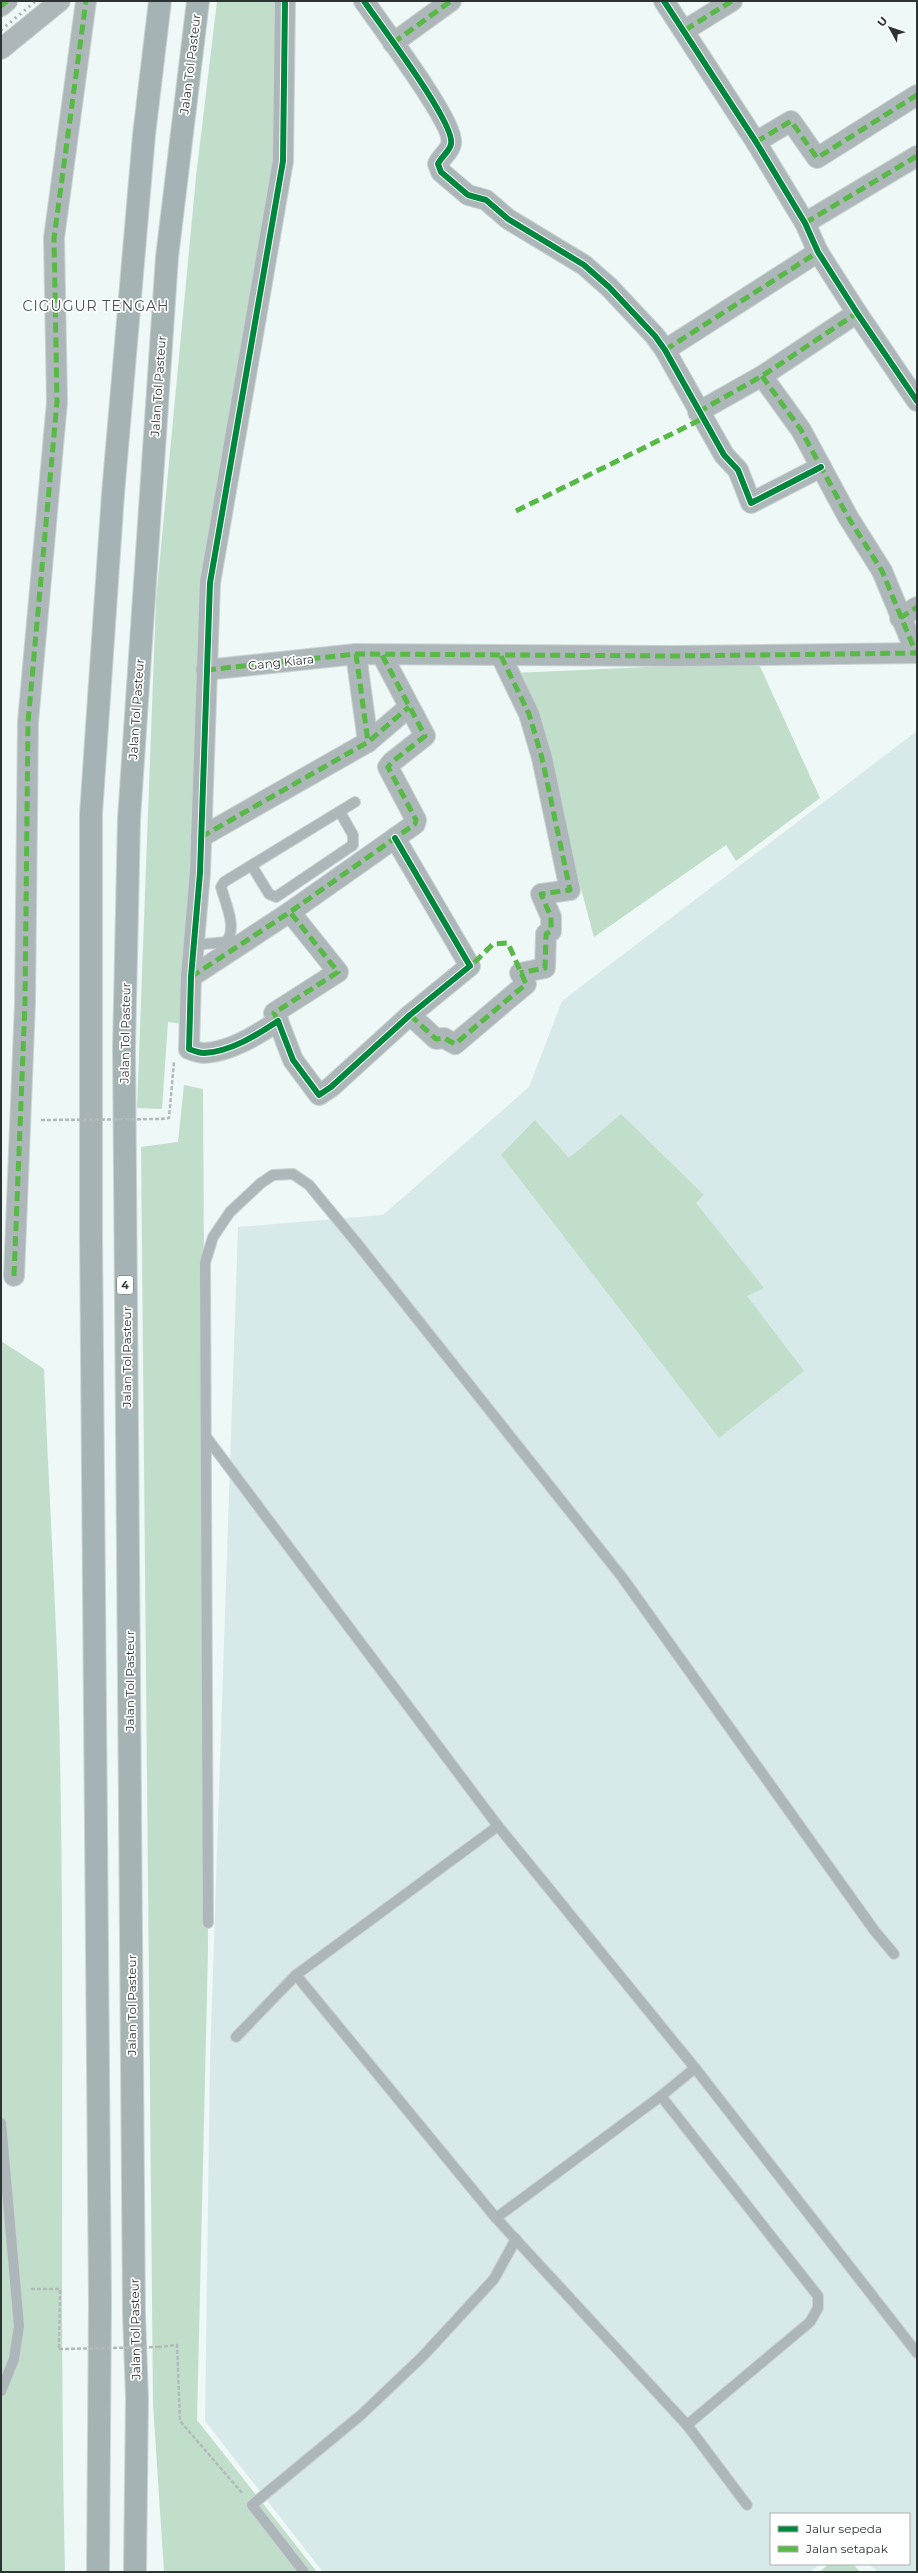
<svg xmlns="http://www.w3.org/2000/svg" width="918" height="2573" font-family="Montserrat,sans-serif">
<rect width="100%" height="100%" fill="#edf8f7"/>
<polygon fill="#d7eae9" points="917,731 917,2572 878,2572 869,2564 909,2564 909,2514 771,2514 771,2564 820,2564 810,2572 323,2572 205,2421 210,2060 238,1227 383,1215 529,1087 562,1001"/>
<g fill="#c1decb">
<polygon points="217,1 280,1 272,175 244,323 203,590 182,1024 168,1022 162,1109 137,1108 156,600 196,177"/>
<polygon points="758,662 820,798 736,861 726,845 594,937 533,711 514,673"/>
<polygon points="184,1085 203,1089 208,1949 197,2420 317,2572 164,2572 153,2404 141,1147 178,1142"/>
<polygon points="621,1114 704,1195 696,1203 764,1288 747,1296 804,1371 719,1438 501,1155 535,1120 569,1158"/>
<path d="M1 1341 44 1369C48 1472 54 1574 58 1677 67 1975 58 2274 65 2572H1Z"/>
<polygon points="829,2564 853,2564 860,2572 819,2572"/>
</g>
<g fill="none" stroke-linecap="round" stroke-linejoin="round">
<defs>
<g id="lane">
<polyline points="252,866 269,894 276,897 353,845 353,835 340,812"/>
<path d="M194 945 226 942C238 929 225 902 221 887L224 882 355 802"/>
<polyline points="207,1438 498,1826"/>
<polyline points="208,1923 205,1263 213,1237 230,1212 261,1183 273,1175 293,1174 309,1185 356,1242 622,1577 874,1930 894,1954"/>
<polyline points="296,1975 496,2218 687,2425 747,2505"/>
<polyline points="236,2037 296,1975 498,1826 695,2068 917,2353"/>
<polyline points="1,2123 19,2326 14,2359 1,2391"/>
<polyline points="496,2218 661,2096"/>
<polyline points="687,2425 810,2322 818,2308 818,2296 661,2096 695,2068"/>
<polyline points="304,2572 252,2505 361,2415 423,2356 494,2279 516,2239"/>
</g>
<g id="street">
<path d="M285 1 283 161 210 583 200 873 191 977 189 1049C194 1051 200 1053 204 1053 230 1052 257 1035 278 1021L293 1060 319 1095 331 1087 410 1015 470 966 395 838"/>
<path d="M364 1C378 22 456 124 451 144 450 151 441 157 438 164L441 172 468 195 486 200 508 219 584 265 609 287 655 336 665 350 724 455 738 470 751 503 821 467"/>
<polyline points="664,1 756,142 805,223 818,252 857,313 917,401"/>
<polyline points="1,6 7,1"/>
<polyline points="685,30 732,1"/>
<polyline points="393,43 451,1"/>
<polyline points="1,49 60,1"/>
<polyline points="756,142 791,121 817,158 917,95"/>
<polyline points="805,223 917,156"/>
<polyline points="665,350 818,252"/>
<polyline points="762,376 801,430 848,517 882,571 916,653"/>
<polyline points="698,412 762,376 857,313"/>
<polyline points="900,618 917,607"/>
<polyline points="356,654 368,742"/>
<polyline points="206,670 356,654 674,656 917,653"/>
<polyline points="201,837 368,742 409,707"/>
<polyline points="191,977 290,912 415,824 416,820 388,767 392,762 425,736 382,655"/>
<polyline points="410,1015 436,1039 444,1038 455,1044 526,984 520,973 545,968 546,934 551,931 551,917 541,894 570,890 542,758 529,714 501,656"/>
<polyline points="278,1021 274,1013 338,972 290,912"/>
<polyline points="14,1276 25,1003 28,722 57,402 54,238 86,1"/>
</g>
<g id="highway">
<polyline points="98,2572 100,2302 91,1236 91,814 113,494 144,135 160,1"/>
<polyline points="135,2572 137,2398 134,2314 124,1048 129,819 167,257 198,1"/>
</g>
</defs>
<use href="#lane" stroke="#cbd4d3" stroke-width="12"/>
<use href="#street" stroke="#cbd4d3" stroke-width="22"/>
<use href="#highway" stroke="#cbd4d3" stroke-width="24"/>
<g stroke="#b2babb" stroke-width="2.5" stroke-dasharray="4 2" stroke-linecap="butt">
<polyline points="161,1119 169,1118 174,1062"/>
<polyline points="31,2289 60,2289 59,2349"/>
<polyline points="158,2347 177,2345 180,2421 243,2494"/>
</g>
<use href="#lane" stroke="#adb7b9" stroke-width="10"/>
<use href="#street" stroke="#adb7b9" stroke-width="20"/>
<use href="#highway" stroke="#a6b3b5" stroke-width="22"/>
<g stroke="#aab2b2" stroke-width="3" stroke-dasharray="2 4" stroke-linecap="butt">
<polyline points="1,16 19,1"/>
<polyline points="1,30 36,1"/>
</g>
<g stroke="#b2babb" stroke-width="2.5" stroke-dasharray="4 2" stroke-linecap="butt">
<polyline points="41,1120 161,1119"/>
<polyline points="59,2349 158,2347"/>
</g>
<g stroke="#58b947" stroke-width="5" stroke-dasharray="10 5" stroke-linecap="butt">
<polyline points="1,6 7,1"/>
<polyline points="685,30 732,1"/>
<polyline points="393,43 451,1"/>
<polyline points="756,142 791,121 817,158 917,95"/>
<polyline points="805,223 917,156"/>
<polyline points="665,350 818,252"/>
<polyline points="762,376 801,430 848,517 882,571 916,653"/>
<polyline points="698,412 762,376 857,313"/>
<polyline points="516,511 702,419"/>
<polyline points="900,618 917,607"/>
<polyline points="356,654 368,742"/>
<polyline points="501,656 529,714 542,758 570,890 541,894 551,917 551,931 546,934 545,968 520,973"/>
<polyline points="206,670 356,654 674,656 917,653"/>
<polyline points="201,837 368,742 409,707"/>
<polyline points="191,977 290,912 415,824 416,820 388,767 392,762 425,736 382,655"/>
<polyline points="410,1015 436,1039 444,1038 455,1044 526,984 508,943 493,944 468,969"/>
<polyline points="278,1021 274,1013 338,972 290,912"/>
<polyline points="14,1276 25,1003 28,722 57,402 54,238 86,1"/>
</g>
<defs>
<g id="cycleway">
<path d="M285 1 283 161 210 583 200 873 191 977 189 1049C194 1051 200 1053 204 1053 230 1052 257 1035 278 1021L293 1060 319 1095 331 1087 410 1015 470 966 395 838"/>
<path d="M364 1C378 22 456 124 451 144 450 151 441 157 438 164L441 172 468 195 486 200 508 219 584 265 609 287 655 336 665 350 724 455 738 470 751 503 821 467"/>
<polyline points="664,1 756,142 805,223 818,252 857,313 917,401"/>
</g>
</defs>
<use href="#cycleway" stroke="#fff" stroke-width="8"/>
<use href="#cycleway" stroke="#00873e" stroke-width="6"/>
</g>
<g text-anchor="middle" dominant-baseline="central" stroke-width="3.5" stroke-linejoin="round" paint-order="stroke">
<rect fill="#fff" stroke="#6b7070" stroke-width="1" x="117" y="1276" width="16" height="18" rx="3"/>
<g font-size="11" font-weight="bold" fill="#2c3332">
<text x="125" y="1285">4</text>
</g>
<g font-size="12" fill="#2c3332" stroke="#fff">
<text transform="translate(190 64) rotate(-83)">Jalan Tol Pasteur</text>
<text transform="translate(158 386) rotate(-86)">Jalan Tol Pasteur</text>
<text transform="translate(281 662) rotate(-6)">Gang Kiara</text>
<text transform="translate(136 709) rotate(-86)">Jalan Tol Pasteur</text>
<text transform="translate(125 1033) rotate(-89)">Jalan Tol Pasteur</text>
<text transform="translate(126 1357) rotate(-90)">Jalan Tol Pasteur</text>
<text transform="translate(129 1681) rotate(-90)">Jalan Tol Pasteur</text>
<text transform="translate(131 2005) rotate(-90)">Jalan Tol Pasteur</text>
<text transform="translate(135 2329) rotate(-91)">Jalan Tol Pasteur</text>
</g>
<g font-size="14" letter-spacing="1" fill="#415150" stroke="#fff">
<text x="96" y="306">CIGUGUR TENGAH</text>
</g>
</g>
<rect width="918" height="2573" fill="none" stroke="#2c3332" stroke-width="4"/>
<rect x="770" y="2513" width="140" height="52" fill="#ffffff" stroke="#abadad"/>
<rect x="778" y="2526" width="20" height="6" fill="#00873e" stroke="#abadad"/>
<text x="806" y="2533" font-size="12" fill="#2c3332">Jalur sepeda</text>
<rect x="778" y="2546" width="20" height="6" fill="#58b947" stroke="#abadad"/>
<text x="806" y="2553" font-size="12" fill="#2c3332">Jalan setapak</text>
<g transform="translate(890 28) rotate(310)" stroke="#ffffff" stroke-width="3" paint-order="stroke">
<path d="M0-3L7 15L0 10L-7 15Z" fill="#2c3332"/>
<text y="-6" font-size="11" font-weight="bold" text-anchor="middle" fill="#2c3332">U</text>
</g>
</svg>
